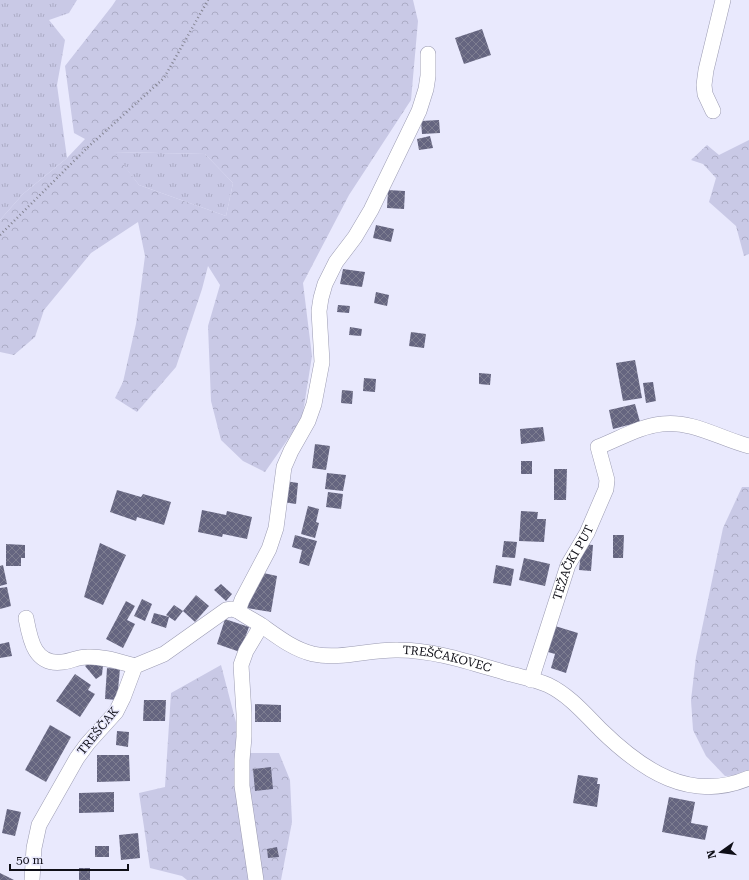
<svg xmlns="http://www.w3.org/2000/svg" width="749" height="880" font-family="'Roboto Serif',serif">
<defs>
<pattern id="grass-tufts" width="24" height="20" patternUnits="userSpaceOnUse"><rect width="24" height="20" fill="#c9c9e6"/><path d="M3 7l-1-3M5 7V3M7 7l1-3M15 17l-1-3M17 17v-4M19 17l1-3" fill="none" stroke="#ababc5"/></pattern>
<pattern id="forest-crowns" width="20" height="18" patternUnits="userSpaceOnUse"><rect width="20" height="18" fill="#c9c9e6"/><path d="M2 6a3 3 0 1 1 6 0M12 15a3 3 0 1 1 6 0" fill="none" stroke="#ababc5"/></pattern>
<pattern id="building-cross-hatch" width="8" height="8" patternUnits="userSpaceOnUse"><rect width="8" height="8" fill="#656580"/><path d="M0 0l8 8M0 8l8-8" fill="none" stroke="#7e7e91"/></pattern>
</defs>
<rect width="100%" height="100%" fill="#e9e9fd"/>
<g fill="url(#grass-tufts)">
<polygon points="0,0 77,0 69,13 49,20 65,40 57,85 67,158 23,194 0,220"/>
<polygon points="113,152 205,154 233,183 226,216 139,185"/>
</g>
<g fill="url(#forest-crowns)" fill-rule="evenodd">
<path d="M116 0H413L418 21 411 100 349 195 303 283 312 356 302 419 265 472 243 461 221 440 211 401 208 326 220 285 208 266 202 289 176 367 137 412 115 398 123 382 136 324 145 256 138 222 91 253 44 310 35 337 14 355 0 352V220L23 194 67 158 85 139 74 133 65 66 112 6ZM114 152 205 154 233 183 226 216 139 185Z"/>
<polygon points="749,140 749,254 744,256 736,226 709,202 716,178 703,164 691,160 707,145 719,155"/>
<polygon points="742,487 749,487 749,773 745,775 725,776 706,756 693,730 691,700 696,657 723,528"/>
<polygon points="221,665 244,753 279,753 290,780 292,822 281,880 187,880 182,876 150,868 139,793 165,787 171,693"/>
</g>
<g fill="url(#building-cross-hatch)">
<polygon points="482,29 491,55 464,64 455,38"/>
<polygon points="439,120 440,133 422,134 421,121"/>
<polygon points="430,136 433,148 419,150 417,139"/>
<polygon points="388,190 405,191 404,209 387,208"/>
<polygon points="376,225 394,229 391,242 373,238"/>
<polygon points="343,269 365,272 362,287 340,284"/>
<polygon points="376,292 389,295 387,306 374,303"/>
<polygon points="338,305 350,306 349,313 337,312"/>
<polygon points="350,327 362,329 361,336 349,335"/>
<polygon points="411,332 426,334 424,348 409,346"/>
<polygon points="635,360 642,398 623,401 616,363"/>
<polygon points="479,373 491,374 490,385 479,384"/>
<polygon points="364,378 376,379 375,392 363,391"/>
<polygon points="653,382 656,401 646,403 643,383"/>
<polygon points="342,390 353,391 352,404 341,403"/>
<polygon points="635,404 640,422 613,429 609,410"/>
<polygon points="543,427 545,441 521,444 520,429"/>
<polygon points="315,444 330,446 326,470 312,468"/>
<rect x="521" y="461" width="11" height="13"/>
<polygon points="554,469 567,469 566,500 554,500"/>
<polygon points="327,473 346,475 343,491 325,489"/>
<polygon points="285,481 298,483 296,504 283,502"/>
<polygon points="117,490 141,497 143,494 171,502 164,525 137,517 136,521 110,512"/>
<polygon points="328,492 343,494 341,509 326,507"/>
<polygon points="308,506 319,509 316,522 319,523 315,538 301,534"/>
<polygon points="202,510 226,515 227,511 252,517 247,539 223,534 222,537 198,532"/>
<polygon points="521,511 538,512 537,519 546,519 544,542 519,541"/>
<polygon points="295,535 317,541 309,566 299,563 302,550 292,547"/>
<polygon points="613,535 624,535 623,558 613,558"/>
<polygon points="504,541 517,542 515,558 502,557"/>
<polygon points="100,543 126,555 103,605 84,597"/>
<polygon points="6,544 25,545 25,558 21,558 21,566 6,566"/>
<polygon points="582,544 593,545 591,571 579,570"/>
<polygon points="524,558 550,564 545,586 519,580"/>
<polygon points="3,565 7,584 0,586 0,566"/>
<polygon points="496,565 514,569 511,586 493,583"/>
<polygon points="259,572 277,576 271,612 247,608"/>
<polygon points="221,584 232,594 226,601 214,590"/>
<polygon points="7,587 11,606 0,609 0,588"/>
<polygon points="196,595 209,606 195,622 183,611"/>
<polygon points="142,599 152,604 145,621 134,616"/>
<polygon points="126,601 135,606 127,620 135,624 123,648 106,639"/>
<polygon points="174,605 183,611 175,621 166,615"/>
<polygon points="154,613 169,617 166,628 151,623"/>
<polygon points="225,619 249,627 240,652 217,644"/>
<polygon points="555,626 578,633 566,673 551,668 555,654 548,652"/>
<polygon points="9,642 12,656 0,658 0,644"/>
<polygon points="90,662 103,665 102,675 96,679 85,666"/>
<polygon points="107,668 120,669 117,700 105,699"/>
<polygon points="75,674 91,685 88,690 95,694 80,717 56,701"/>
<polygon points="144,700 166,700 165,721 143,721"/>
<polygon points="255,704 281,705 281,722 255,722"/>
<polygon points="50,725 71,737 46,782 25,770"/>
<polygon points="117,731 129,732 128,747 116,745"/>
<polygon points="97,755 129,755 130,781 97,782"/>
<polygon points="271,767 273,789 255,791 253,769"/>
<polygon points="578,775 598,778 597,784 600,784 597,807 573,803"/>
<polygon points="114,792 114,812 79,813 79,793"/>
<polygon points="669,797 695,802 691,823 708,826 705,840 662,832"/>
<polygon points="7,809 21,812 15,836 2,833"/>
<polygon points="138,833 140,858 121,860 119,835"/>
<rect x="95" y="846" width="14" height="11"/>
<polygon points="277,847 279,857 268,858 267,849"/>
<rect x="79" y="868" width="11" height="12"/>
<polygon points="0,873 14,880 0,880"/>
</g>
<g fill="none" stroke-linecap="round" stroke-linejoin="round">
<defs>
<g id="minor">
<polyline points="713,111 705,94 704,85 706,70 723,0"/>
<polyline points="238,611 242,600 269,549 276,528 284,467 291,451 308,421 314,404 322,362 319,311 321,298 325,284 336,262 355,237 371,210 419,111 426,89 428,76 428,54"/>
<path d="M26 618C30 639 34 666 63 662 71 661 78 657 87 657 103 656 120 662 135 666L123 698 116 712 88 743 77 758 39 825 34 848 32 880"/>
<path id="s1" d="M135 666 164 654 226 610 232 609 238 611C245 616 253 620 261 625 278 637 293 649 313 654 341 660 370 649 398 650 435 650 472 663 507 673 521 677 535 679 548 685 569 695 585 714 601 730 642 770 690 803 749 778"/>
<path id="s2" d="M531 680 568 565 587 533 606 489 607 480 598 447C619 439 640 426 662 424 692 420 721 439 749 446"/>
<polyline points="256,880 242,786 242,760 244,737 244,714 241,665 246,651 261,626"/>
</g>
</defs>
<use href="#minor" stroke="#9b9bb2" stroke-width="16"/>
<polyline stroke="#858593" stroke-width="2.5" stroke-dasharray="1 3" stroke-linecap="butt" points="0,235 88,147 164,78 208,0"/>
<use href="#minor" stroke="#fff" stroke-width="15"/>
</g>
<g text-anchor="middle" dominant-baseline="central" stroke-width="3" stroke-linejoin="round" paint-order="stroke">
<g font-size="12" fill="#0f0f17" stroke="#e9e9fd">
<text stroke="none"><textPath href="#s2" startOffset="125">TEŽAČKI PUT</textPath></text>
<text stroke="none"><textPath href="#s1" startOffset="342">TREŠČAKOVEC</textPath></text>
<text transform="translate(98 731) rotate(-51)">TREŠČAK</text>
</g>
</g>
<g transform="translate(721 852) rotate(256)" stroke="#e9e9fd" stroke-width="3" paint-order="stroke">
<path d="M0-3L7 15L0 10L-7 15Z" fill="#0f0f17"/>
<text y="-6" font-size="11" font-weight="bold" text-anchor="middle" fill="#0f0f17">N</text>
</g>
<path d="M10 864v6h118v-6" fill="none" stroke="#0f0f17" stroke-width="2"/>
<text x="16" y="864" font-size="12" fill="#0f0f17" stroke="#e9e9fd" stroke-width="3" paint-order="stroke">50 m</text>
</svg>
